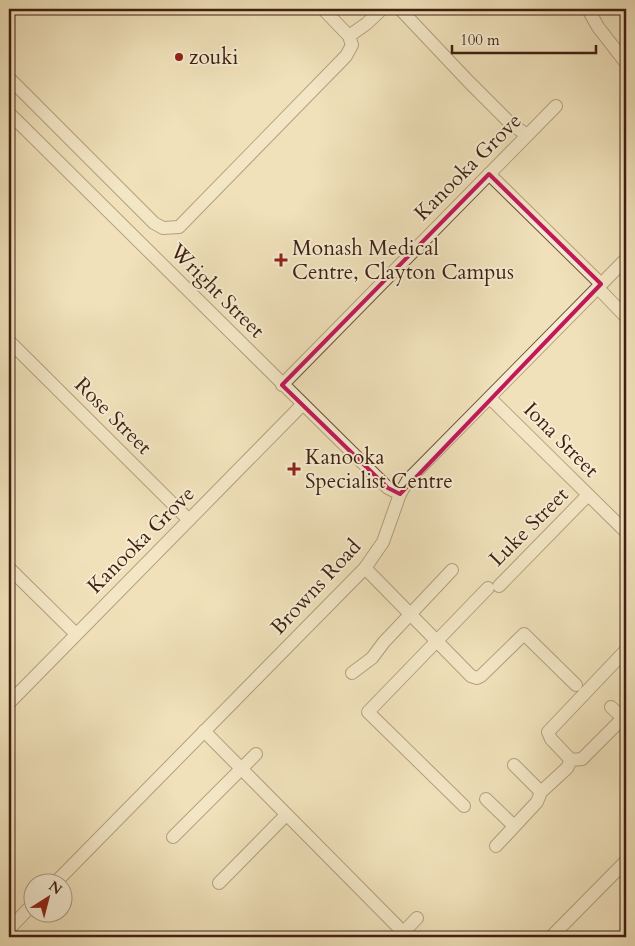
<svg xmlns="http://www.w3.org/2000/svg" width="635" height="946" font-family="Cardo,serif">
<rect width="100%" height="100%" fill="#f0e1ba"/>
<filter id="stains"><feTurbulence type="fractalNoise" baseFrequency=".004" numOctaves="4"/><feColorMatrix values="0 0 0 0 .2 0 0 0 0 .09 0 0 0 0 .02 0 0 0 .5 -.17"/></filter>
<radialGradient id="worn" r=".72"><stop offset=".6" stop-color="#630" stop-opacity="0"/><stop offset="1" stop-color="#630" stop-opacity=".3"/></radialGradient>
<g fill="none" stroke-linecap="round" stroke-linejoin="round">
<defs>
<g id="minor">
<polyline points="400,9 468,81 511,124 527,135"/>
<polyline points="588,9 598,27 626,63"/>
<polyline points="349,36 366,24 382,9"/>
<polyline points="9,78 154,223 163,228 179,227 346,56 352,45 349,36 323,9"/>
<polyline points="9,113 388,488 400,494"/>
<polyline points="489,174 601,284"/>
<polyline points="598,288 626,317"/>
<polyline points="9,341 189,520"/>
<polyline points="282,385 556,106"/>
<polyline points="490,398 626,532"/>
<polyline points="9,568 76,634"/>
<polyline points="365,568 471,676 477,678 481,676 524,634 576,685"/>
<polyline points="499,586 588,495"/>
<polyline points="352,673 372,658 384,642 452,570"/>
<polyline points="9,703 302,405"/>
<polyline points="611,707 626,721"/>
<polyline points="204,731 404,933"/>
<polyline points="571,760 551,739 548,732 626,650"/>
<polyline points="514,765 541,792"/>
<polyline points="486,799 514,826"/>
<polyline points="464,806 368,712 488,588"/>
<polyline points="173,837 256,754"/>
<polyline points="496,846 537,802 541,792 567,768 571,760 582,759 623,718"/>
<polyline points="219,883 286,815"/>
<polyline points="54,884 365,568 383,542 400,494 408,480 626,259"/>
<polyline points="9,929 32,905"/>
<polyline points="399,937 417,918"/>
<polyline points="551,937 626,861"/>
</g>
</defs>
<use href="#minor" stroke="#6c503b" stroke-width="14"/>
<use href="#minor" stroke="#f5ecd2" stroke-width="12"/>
</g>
<path d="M0 0H635V946H0ZM489 174 601 284 400 494 388 488 282 385Z" fill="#f0e1ba" fill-opacity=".55" fill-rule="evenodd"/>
<path fill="none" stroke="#c2185b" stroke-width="4" stroke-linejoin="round" d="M489 174 601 284 400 494 388 488 282 385Z"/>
<g fill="#8f2418" stroke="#f5ecd2" stroke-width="2">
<circle cx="179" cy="57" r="5"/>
<path d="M278.5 252.5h5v5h5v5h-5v5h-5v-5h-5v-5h5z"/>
<path d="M291.5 461.5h5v5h5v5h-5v5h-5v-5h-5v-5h5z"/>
</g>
<g text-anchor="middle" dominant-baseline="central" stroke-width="4" stroke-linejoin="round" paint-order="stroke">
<g font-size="21" fill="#401f11" stroke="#f5ecd2" text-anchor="start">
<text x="189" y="57">zouki</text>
<text x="292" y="248">Monash Medical<tspan x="292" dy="24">Centre, Clayton Campus</tspan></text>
<text x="305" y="457">Kanooka<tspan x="305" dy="24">Specialist Centre</tspan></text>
</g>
<g font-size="21" fill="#401f11" stroke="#f5ecd2">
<text transform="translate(468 167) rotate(-45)">Kanooka Grove</text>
<text transform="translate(217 291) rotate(45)">Wright Street</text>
<text transform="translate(113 416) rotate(45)">Rose Street</text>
<text transform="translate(561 440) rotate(45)">Iona Street</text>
<text transform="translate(529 527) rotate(-45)">Luke Street</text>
<text transform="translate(141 540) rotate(-45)">Kanooka Grove</text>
<text transform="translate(316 587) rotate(-47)">Browns Road</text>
</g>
</g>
<rect width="635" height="946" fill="none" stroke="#f0e1ba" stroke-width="30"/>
<rect x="10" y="10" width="615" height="926" fill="none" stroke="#401f11" stroke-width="2.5"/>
<rect x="15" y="15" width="605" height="916" fill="none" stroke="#401f11"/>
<g transform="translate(48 898) rotate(36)"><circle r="24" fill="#f5ecd2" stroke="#ad9a85"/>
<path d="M0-4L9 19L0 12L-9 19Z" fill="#8f2418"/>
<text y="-8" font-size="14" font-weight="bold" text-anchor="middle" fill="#401f11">N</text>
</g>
<path d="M452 45v8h144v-8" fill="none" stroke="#401f11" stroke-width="2.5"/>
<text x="460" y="45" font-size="15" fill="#401f11" stroke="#f5ecd2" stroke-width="4" paint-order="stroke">100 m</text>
<rect width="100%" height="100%" filter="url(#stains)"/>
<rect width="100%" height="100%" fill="url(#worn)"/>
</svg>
